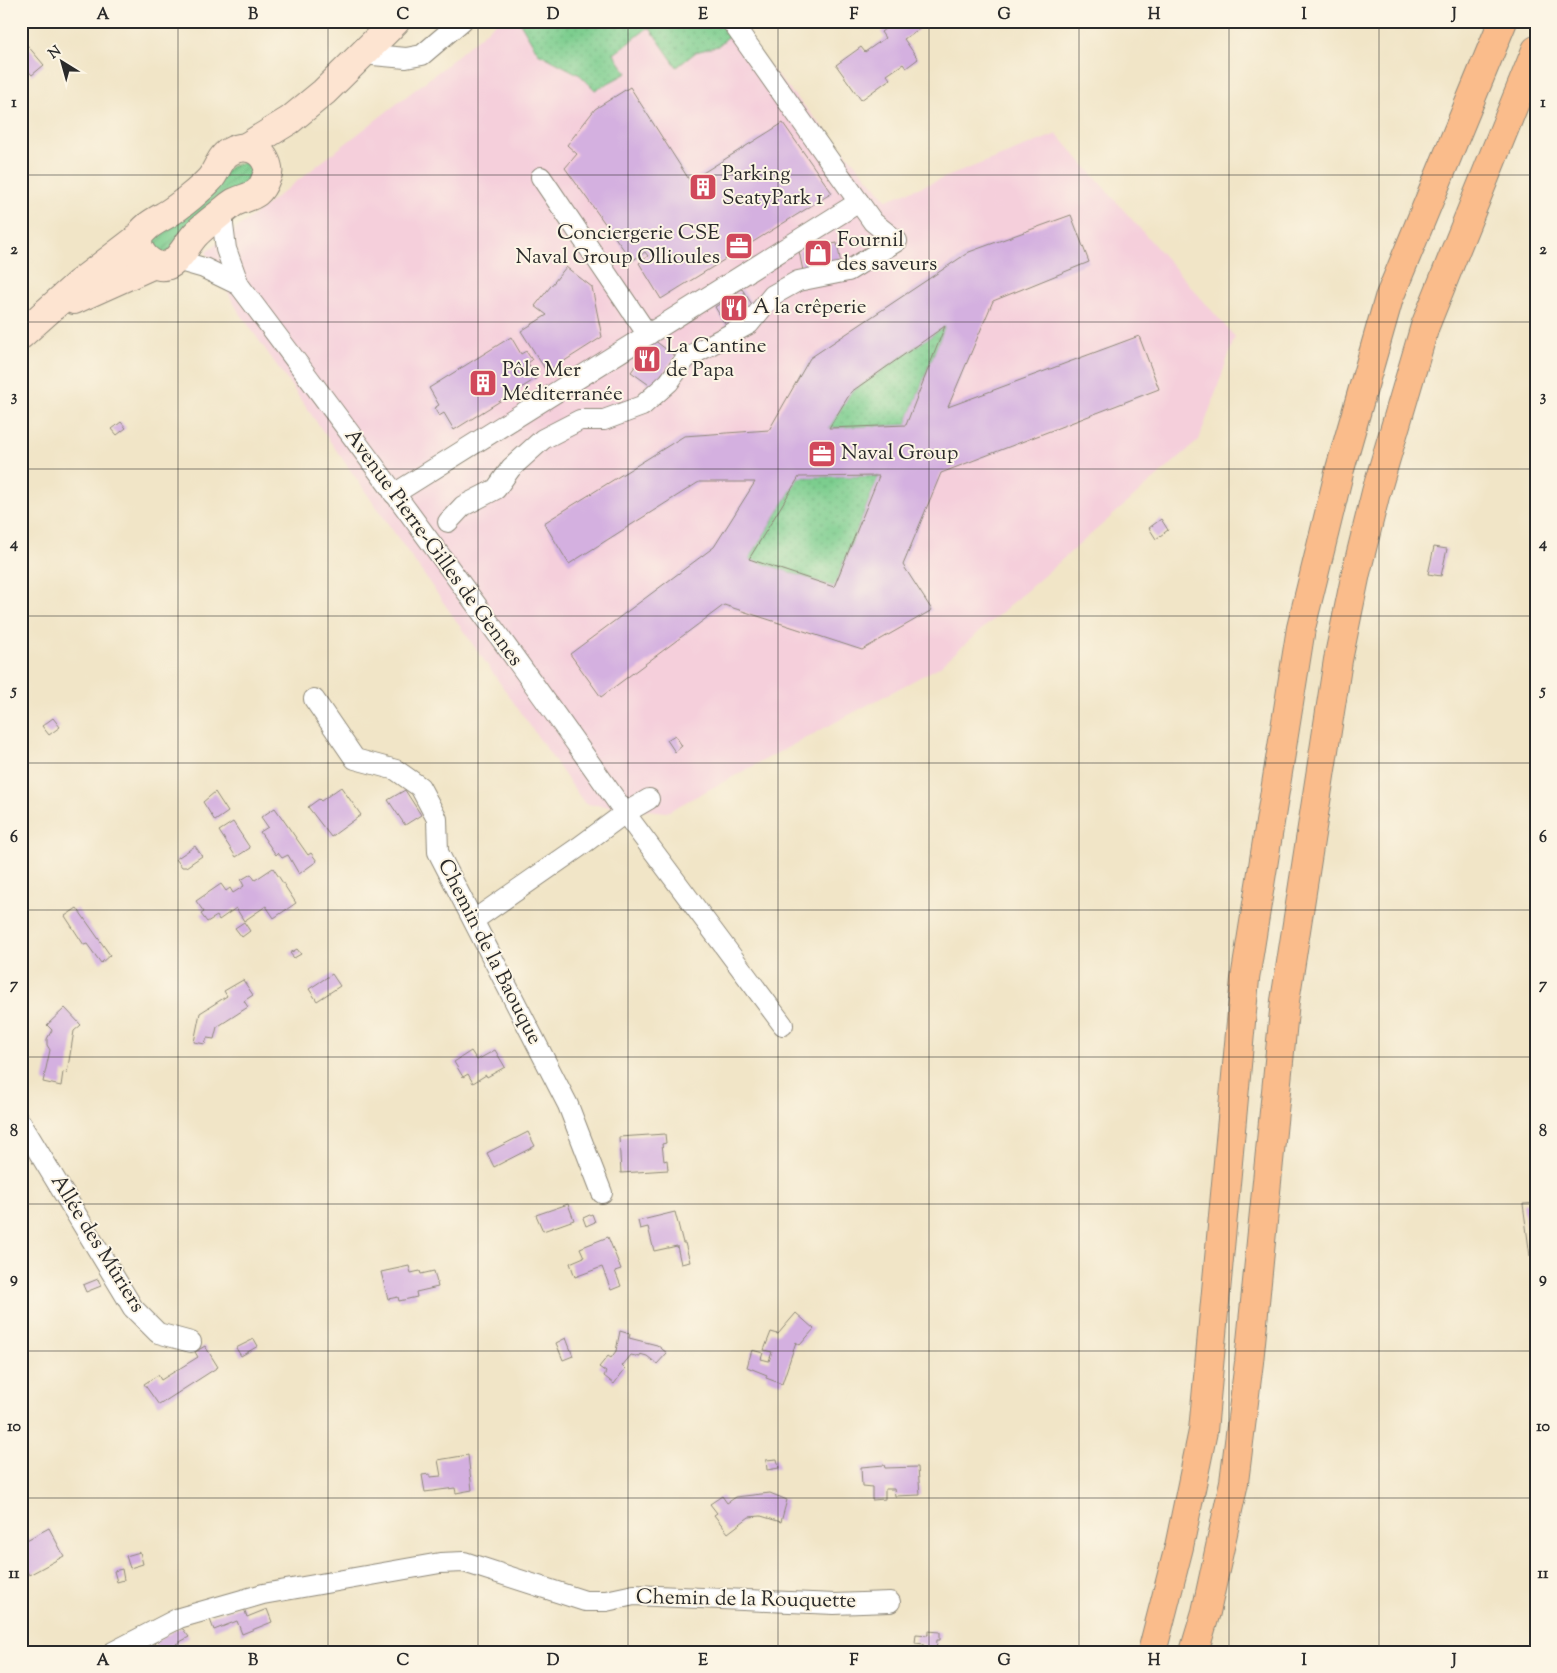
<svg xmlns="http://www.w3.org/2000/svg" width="1557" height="1673" font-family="'Sorts Mill Goudy',serif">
<defs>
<pattern id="grass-dots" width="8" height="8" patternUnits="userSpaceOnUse" patternTransform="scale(1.25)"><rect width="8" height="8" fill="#7ccd8e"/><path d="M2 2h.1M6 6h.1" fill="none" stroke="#6bb07b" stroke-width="1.8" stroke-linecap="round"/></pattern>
<pattern id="garden-furrows" width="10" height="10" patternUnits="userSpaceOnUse" patternTransform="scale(1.25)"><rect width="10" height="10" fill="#7ccd8e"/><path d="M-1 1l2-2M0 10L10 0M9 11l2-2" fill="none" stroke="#6bb07b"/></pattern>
</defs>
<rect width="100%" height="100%" fill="#fcf5e5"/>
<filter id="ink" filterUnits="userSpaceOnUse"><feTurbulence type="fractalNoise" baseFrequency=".02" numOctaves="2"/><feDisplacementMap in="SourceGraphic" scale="10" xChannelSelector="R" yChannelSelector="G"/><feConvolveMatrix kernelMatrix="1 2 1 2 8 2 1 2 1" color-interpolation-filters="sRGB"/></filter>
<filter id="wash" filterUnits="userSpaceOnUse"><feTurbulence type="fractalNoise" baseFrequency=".0096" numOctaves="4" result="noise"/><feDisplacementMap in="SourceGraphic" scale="20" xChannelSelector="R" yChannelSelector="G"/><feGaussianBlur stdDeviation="1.12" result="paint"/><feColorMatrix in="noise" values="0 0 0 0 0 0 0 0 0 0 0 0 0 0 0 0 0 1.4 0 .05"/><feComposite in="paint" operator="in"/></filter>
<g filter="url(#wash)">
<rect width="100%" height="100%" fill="#f1e5c7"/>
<polygon fill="#f5cfdb" points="498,21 729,21 887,200 1057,134 1235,337 1199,440 939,667 667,812 585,804 237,309 206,252 444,67"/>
<g fill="url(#grass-dots)" stroke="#547c5c">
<polygon points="519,21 721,21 731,34 718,46 696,52 677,67 649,27 614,54 627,73 595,90 580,75 538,53"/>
<polygon points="945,326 906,425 829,428 851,392"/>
<polygon points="879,476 834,587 749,559 799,477"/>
</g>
<polygon fill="url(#garden-furrows)" stroke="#547c5c" points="245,162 255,175 249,187 174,251 159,254 150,243 231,166"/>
<g id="blocks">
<g fill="#d4b0e0" fill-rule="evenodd">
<polygon points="895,21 913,21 919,29 904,39 918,59 906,68 903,64 887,75 890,79 861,100 836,65 861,47 865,52 885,38 881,32"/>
<polygon points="21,38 44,65 32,75 21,63"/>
<polygon points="630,87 690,181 783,123 832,193 661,299 639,263 648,256 645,252 632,261 565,168 577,154 567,145 595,109"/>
<path d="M1071 215 1089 262 993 301 948 407 1139 336 1159 389 941 473 903 565 932 610 862 650 724 605 601 697 570 654 714 547 755 482H699L569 564 544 523 684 436 769 430 810 358 969 252ZM945 326 906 425 829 428 851 392ZM879 476 834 587 749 559 799 477Z"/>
<polygon points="837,243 842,269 804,276 799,251"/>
<polygon points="566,267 592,287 602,337 547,372 521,331 547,315 535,306"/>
<polygon points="742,289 755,309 727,327 715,307"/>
<polygon points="511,337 521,354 526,351 532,360 528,363 537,378 454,430 444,413 439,416 434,408 439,405 429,388"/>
<polygon points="654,340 675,356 652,387 631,372"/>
<polygon points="121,422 126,428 117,435 112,429"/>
<polygon points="1161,519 1168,530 1156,539 1149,528"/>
<polygon points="1434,547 1447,549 1441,576 1428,574"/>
<polygon points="53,718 60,727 49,735 42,726"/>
<polygon points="675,735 682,746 675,752 667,740"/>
<polygon points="341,787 361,815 331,837 308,807 319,799 321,801"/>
<polygon points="405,790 421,815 405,825 388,800"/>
<polygon points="215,792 228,812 215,821 203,802"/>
<polygon points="275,808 308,855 311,853 317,861 299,874 288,855 282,858 278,853 276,855 260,832 268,827 261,817"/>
<polygon points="233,822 250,848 236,857 219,831"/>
<polygon points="195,846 202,856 186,867 182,867 176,859"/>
<polygon points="273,868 296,903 274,918 266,906 244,921 236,908 219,920 217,916 207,922 201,914 204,912 196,901 221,884 226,891 230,888 233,893 244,886 241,880 251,874 255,880"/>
<polygon points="77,908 110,955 101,963 87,944 84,945 65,916"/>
<polygon points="244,922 250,931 242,937 235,928"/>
<polygon points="297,949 301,954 294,958 290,953"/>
<polygon points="332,974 340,986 317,1001 309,989"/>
<polygon points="243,980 253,995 244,1001 248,1007 217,1027 214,1039 207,1038 205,1044 194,1042 200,1013 227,996 224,991"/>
<polygon points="65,1008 81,1025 74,1031 67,1073 63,1072 61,1086 43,1082 50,1050 47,1045 47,1039 52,1030 47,1025"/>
<polygon points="495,1050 505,1067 487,1077 486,1075 473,1083 468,1074 463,1077 454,1062 471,1051 477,1060"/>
<polygon points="528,1132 535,1146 494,1167 487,1153"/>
<polygon points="665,1134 666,1143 662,1144 664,1161 667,1160 668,1170 621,1173 619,1137"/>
<polygon points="1536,1203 1536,1255 1530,1256 1523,1204"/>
<polygon points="568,1204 574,1220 543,1231 536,1215"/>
<polygon points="675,1212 683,1243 685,1243 690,1262 681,1264 677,1246 654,1251 648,1227 640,1229 638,1221"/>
<polygon points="592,1214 595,1222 586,1226 583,1218"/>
<polygon points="608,1237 621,1269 615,1271 621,1286 611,1290 602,1267 575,1277 570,1263 584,1257 580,1248"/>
<polygon points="409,1266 411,1273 420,1271 421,1274 434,1271 438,1287 416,1292 417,1297 399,1301 398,1297 388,1299 381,1272"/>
<polygon points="98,1279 101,1286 86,1292 83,1285"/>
<polygon points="796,1313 814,1329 800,1345 796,1342 782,1384 766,1378 767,1375 747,1367 752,1350 763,1353 761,1359 769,1361 772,1352 764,1350 771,1332 778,1334"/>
<polygon points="620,1331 630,1334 629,1338 657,1345 667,1353 657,1364 647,1356 640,1354 640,1357 631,1355 622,1366 625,1369 614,1384 604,1376 606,1372 599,1367 608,1356 611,1358 616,1351"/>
<polygon points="566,1338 573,1356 563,1360 556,1343"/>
<polygon points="254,1339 258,1346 241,1356 236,1348"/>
<polygon points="205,1346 218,1367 159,1405 144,1384 158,1375 161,1380 198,1357 195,1352"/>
<polygon points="468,1455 472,1490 456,1493 455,1488 425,1492 422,1475 430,1474 430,1477 441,1476 438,1460"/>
<polygon points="777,1459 779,1468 767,1470 766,1460"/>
<polygon points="884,1465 885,1468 918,1467 920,1495 895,1496 894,1489 885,1489 885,1499 872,1500 872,1487 862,1486 861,1467"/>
<polygon points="770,1493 787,1500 781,1522 761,1516 749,1517 728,1533 714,1515 717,1513 710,1504 722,1496 727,1503 736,1497"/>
<polygon points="49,1528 64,1556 29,1575 22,1562 23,1561 21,1557 21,1543"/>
<polygon points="140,1552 143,1564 130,1568 126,1556"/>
<polygon points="122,1569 124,1580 117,1582 114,1571"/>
<polygon points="243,1605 247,1617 267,1609 272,1622 242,1634 237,1621 214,1630 209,1617"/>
<polygon points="179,1628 183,1629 189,1637 176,1644 181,1652 160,1652 154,1643"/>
<polygon points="928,1631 940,1632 940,1640 937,1640 936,1652 923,1652 924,1644 915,1643 916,1634 928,1635"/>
</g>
</g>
</g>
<g filter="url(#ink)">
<use href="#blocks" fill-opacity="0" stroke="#8e8879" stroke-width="1"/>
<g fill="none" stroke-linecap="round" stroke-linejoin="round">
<defs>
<g id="street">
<polyline points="362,54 406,58 422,55 462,21"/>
<polyline points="541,177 648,335"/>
<path d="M223 212V225L226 249 239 285C370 459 500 634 625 813L579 847 474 920"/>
<polyline points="176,260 204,268 239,285"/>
<polyline points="394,494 859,202"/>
<polyline points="448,522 463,506 496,489 511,468 543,439 580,420 604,420 642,406 669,382 686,358 749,324 773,295 798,281 848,271 897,241 873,222 731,21"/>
<polyline points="314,699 355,759 396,770 420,787 437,819 438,852 568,1105 602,1193"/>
<polyline points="649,799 625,813 783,1025"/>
<polyline points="21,1123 133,1308 158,1333 191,1342"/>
<polyline points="113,1652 179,1618 263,1594 440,1563 464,1562 585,1601 606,1601 634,1595 834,1604 890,1602"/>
</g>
<g id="secondary">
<polyline points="246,147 290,120 324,92 396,21"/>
<polyline points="74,300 154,264"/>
<path d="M21 335 78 284 137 239C145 225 156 221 169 213 180 206 201 189 210 179 217 171 220 157 229 152 244 143 261 148 267 164 269 170 269 173 266 178 259 197 251 195 235 202 231 204 227 208 223 211 215 218 205 225 197 233 184 245 175 276 152 263 142 257 139 250 137 239"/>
</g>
<g id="highway">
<polyline points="1152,1652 1179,1547 1203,1431 1245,979 1301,628 1340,469 1389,298 1503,21"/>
<polyline points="1194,1652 1206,1612 1234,1482 1249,1362 1285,1001 1338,660 1356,573 1376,492 1425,326 1536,50"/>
</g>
</defs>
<use href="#street" stroke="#8e8879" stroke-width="22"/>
<use href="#secondary" stroke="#8e8879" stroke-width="30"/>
<use href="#highway" stroke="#8e8879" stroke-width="30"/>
<use href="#street" stroke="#fff" stroke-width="20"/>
<use href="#secondary" stroke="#fde4d1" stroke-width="28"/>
<use href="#highway" stroke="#fabc8b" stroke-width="28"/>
</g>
</g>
<path fill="none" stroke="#2b2b2b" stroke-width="1" stroke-opacity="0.55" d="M178 21V1652M328 21V1652M478 21V1652M628 21V1652M778 21V1652M929 21V1652M1079 21V1652M1229 21V1652M1379 21V1652M21 175H1536M21 322H1536M21 469H1536M21 616H1536M21 763H1536M21 910H1536M21 1057H1536M21 1204H1536M21 1351H1536M21 1498H1536"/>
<defs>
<symbol id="building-square" viewBox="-11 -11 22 22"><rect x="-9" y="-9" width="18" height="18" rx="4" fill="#d1495b" stroke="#fcf5e5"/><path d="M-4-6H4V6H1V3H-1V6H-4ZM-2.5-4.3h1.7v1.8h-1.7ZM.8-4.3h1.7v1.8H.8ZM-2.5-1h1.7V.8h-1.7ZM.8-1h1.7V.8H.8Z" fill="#fff"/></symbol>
<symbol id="office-square" viewBox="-11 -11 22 22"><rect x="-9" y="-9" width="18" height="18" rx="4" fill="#d1495b" stroke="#fcf5e5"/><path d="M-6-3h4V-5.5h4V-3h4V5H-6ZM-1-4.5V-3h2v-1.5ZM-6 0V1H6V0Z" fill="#fff"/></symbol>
<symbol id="shop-square" viewBox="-11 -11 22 22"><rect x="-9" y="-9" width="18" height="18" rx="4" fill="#d1495b" stroke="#fcf5e5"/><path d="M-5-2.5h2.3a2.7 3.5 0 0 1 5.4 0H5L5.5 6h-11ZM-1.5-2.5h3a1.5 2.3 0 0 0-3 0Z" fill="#fff"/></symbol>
<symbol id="restaurant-square" viewBox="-11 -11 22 22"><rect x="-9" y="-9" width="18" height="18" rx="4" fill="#d1495b" stroke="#fcf5e5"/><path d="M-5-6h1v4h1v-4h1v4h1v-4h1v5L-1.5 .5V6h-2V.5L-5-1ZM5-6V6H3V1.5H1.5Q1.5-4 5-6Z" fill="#fff"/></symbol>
</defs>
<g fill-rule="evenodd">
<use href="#building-square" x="687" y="171" width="32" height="32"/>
<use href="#office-square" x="723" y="230" width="32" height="32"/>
<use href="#shop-square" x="802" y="237" width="32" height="32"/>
<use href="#restaurant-square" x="718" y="292" width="32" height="32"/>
<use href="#restaurant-square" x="631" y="343" width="32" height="32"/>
<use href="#building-square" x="467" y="367" width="32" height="32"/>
<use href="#office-square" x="806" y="438" width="32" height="32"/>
</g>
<g text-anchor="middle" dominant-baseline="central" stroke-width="4" stroke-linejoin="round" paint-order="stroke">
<g font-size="21" fill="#2b2b2b" stroke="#fcf5e5" text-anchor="start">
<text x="722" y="175">Parking<tspan x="722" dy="24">SeatyPark 1</tspan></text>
<text x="720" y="234" text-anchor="end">Conciergerie CSE<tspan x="720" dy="24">Naval Group Ollioules</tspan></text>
<text x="837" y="241">Fournil<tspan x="837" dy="24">des saveurs</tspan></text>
<text x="753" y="308">A la crêperie</text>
<text x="666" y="347">La Cantine<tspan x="666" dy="24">de Papa</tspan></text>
<text x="502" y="371">Pôle Mer<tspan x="502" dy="24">Méditerranée</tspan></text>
<text x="841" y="454">Naval Group</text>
</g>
<g font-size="21" fill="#2b2b2b" stroke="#fcf5e5">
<text transform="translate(433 548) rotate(54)">Avenue Pierre-Gilles de Gennes</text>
<text transform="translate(489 952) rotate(63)">Chemin de la Baouque</text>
<text transform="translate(97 1244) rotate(58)">Allée des Mûriers</text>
<text transform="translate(746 1600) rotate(1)">Chemin de la Rouquette</text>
</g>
</g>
<rect width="1557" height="1673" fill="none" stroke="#fcf5e5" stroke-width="55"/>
<g transform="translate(62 62) rotate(323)" stroke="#fcf5e5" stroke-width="4" paint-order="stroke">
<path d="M0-4L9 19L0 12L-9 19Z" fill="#2b2b2b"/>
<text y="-8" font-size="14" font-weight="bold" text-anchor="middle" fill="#2b2b2b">N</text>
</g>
<rect x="28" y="28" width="1502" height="1618" fill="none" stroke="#2b2b2b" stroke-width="2"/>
<g font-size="16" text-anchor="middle" font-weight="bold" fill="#2b2b2b">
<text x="103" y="19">A</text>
<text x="253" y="19">B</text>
<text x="403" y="19">C</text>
<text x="553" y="19">D</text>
<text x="703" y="19">E</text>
<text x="854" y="19">F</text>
<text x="1004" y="19">G</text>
<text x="1154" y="19">H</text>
<text x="1304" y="19">I</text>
<text x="1454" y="19">J</text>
<text x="14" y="107">1</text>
<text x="1543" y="107">1</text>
<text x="14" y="254">2</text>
<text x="1543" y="254">2</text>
<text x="14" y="401">3</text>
<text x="1543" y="401">3</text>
<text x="14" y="548">4</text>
<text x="1543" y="548">4</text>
<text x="14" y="695">5</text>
<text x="1543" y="695">5</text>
<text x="14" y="842">6</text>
<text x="1543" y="842">6</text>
<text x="14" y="989">7</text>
<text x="1543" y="989">7</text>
<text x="14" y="1136">8</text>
<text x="1543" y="1136">8</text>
<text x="14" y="1283">9</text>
<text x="1543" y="1283">9</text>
<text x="14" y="1431">10</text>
<text x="1543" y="1431">10</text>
<text x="14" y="1578">11</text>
<text x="1543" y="1578">11</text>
<text x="103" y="1665">A</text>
<text x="253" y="1665">B</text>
<text x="403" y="1665">C</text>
<text x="553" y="1665">D</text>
<text x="703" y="1665">E</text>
<text x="854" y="1665">F</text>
<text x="1004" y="1665">G</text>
<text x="1154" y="1665">H</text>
<text x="1304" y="1665">I</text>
<text x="1454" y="1665">J</text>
</g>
</svg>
